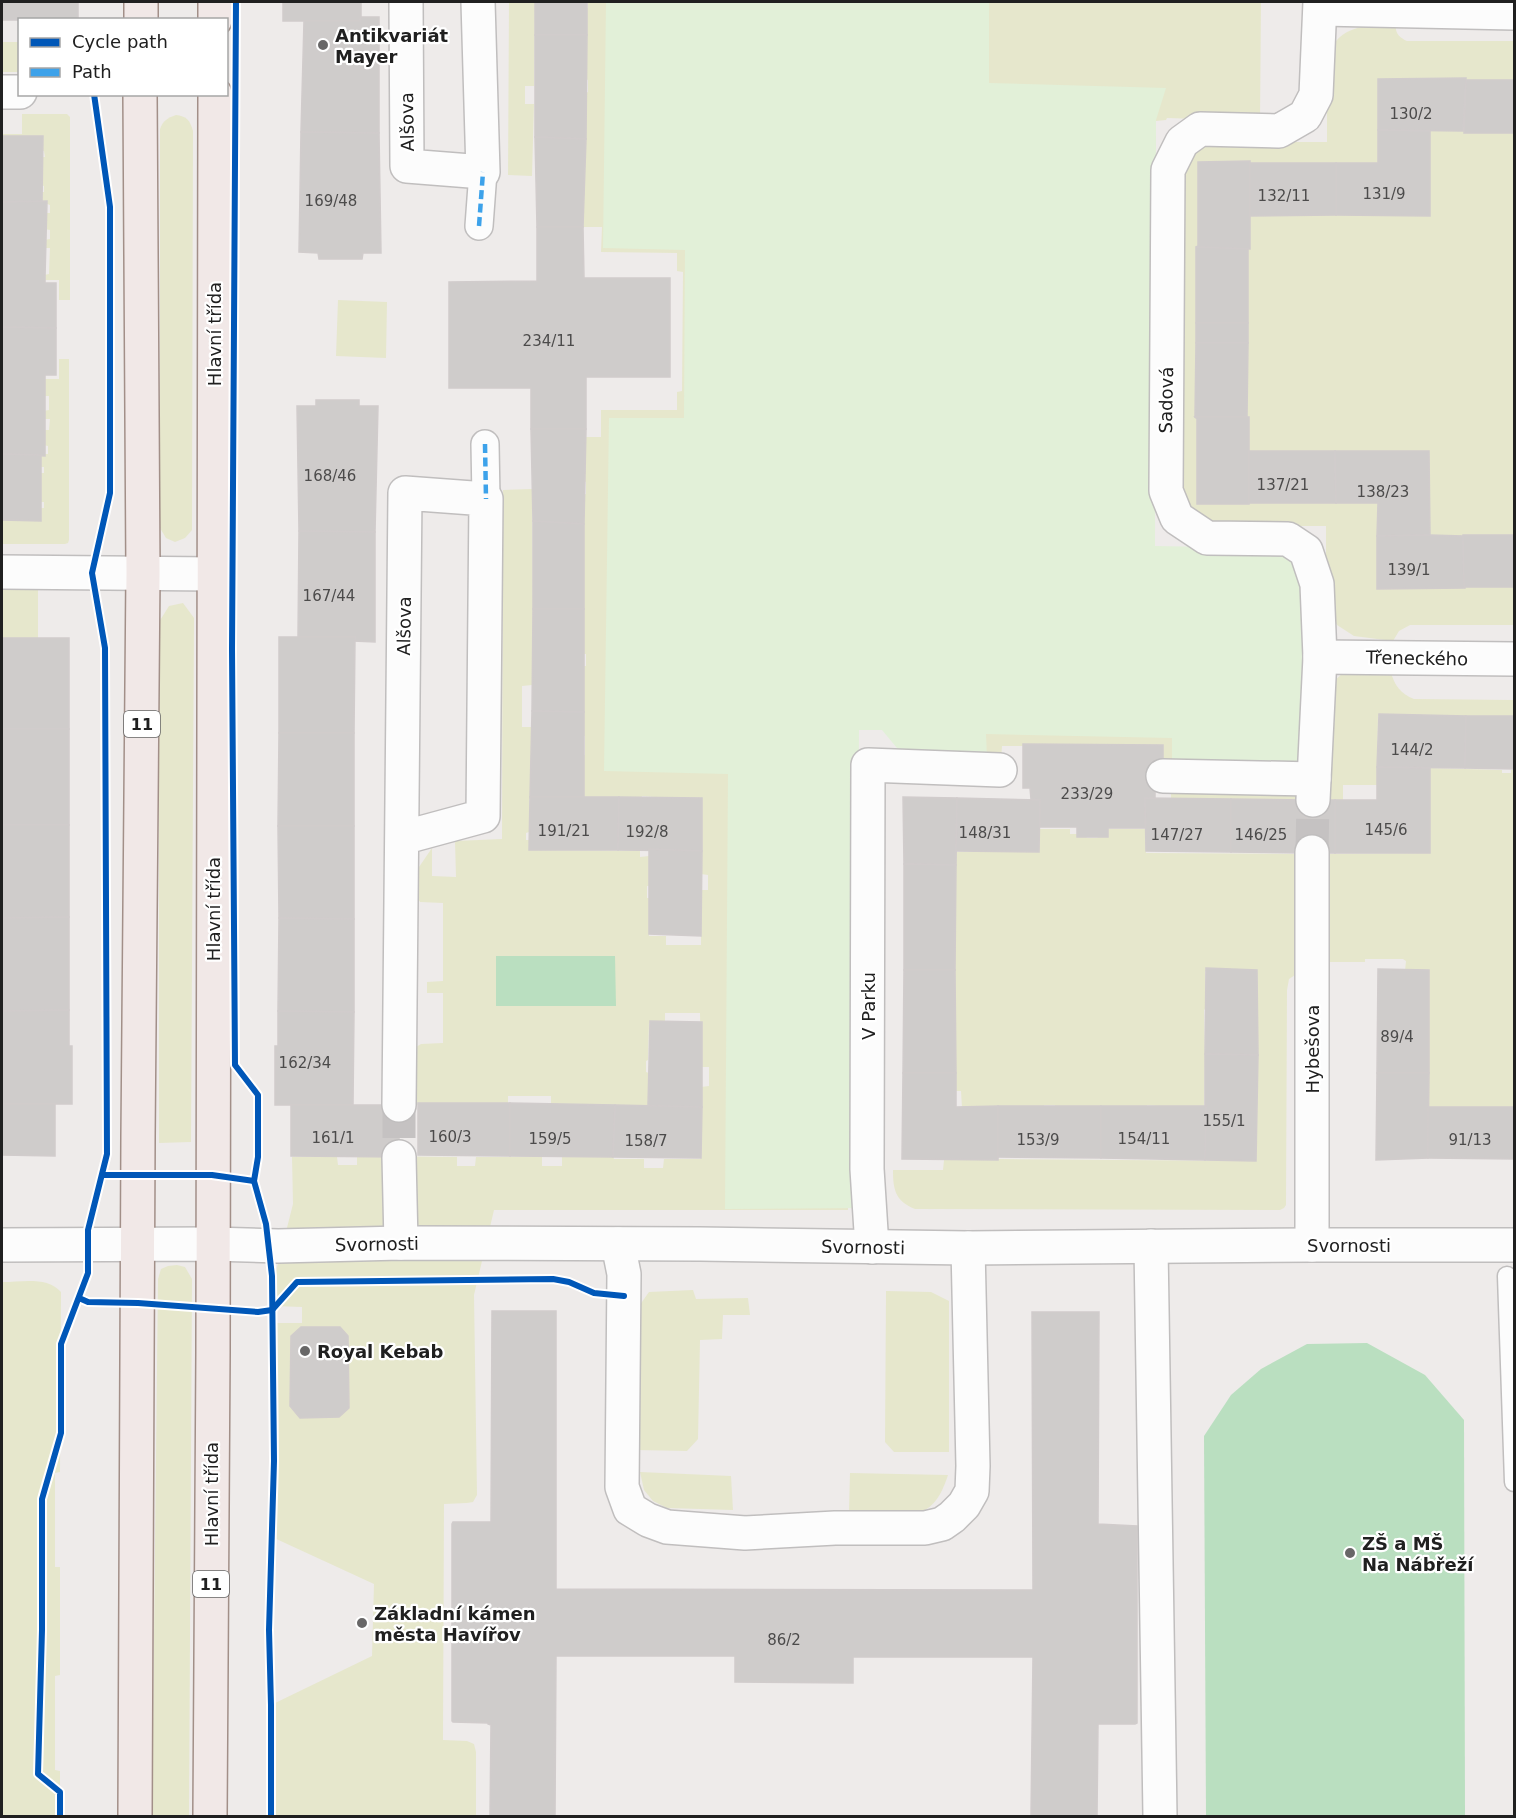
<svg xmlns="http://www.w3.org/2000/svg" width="1516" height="1818" font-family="'DejaVu Sans',sans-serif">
<rect width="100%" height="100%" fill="#eeebea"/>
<g fill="#e6e7cc">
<polygon points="509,2 535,2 534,86 525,86 525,104 534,104 532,176 508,175"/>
<polygon points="588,2 1261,2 1260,121 1167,118 1166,120 1156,121 1154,547 1303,800 1171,800 1171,776 1161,776 1161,746 1002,746 1001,759 872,725 854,732 850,785 848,1210 494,1210 474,1295 477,1495 473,1502 467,1503 444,1504 443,1740 467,1741 474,1744 476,1752 476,1816 271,1816 271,1705 372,1656 374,1584 272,1537 272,1323 302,1323 302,1307 273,1306 273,1283 293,1204 292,1157 337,1157 338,1165 357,1165 357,1156 457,1157 457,1166 475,1166 476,1157 542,1157 542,1166 562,1166 562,1157 613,1157 614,1159 644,1159 644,1168 663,1168 664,1159 700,1159 701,1158 701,1087 709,1086 709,1067 701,1067 700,1013 665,1013 665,1023 649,1023 648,1060 646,1061 646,1072 649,1073 648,1108 647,1105 551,1105 551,1096 508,1096 508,1105 417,1105 416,1047 421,1044 443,1043 443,993 427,993 427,982 443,981 443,903 420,902 417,897 419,867 432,848 432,876 456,877 455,841 502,839 503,490 532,489 533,609 532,685 522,686 522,727 531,727 531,799 529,799 529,832 526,833 526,840 529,840 529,850 640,851 640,857 649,856 649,886 647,886 647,898 649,898 649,936 666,936 666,945 701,945 701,890 708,890 708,875 701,874 654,797 642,796 641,799 583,799 583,755 585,755 585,736 583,736 583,666 586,666 586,654 584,654 583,495 586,494 586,482 583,481 583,437 601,437 601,410 677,410 677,392 682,391 683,272 677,271 677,253 601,252 602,227 583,227 586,93 588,92 588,80 586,79 586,8 588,8"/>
<path d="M1365 26H1396C1395 33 1400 38 1407 41H1514V625H1410L1399 631 1393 641 1354 636 1337 625 1330 615 1326 602V526H1214L1182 504 1177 180 1195 149 1214 142H1327C1327 125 1327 107 1327 90 1328 57 1326 34 1365 26Z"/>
<rect x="2" y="42" width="17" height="30"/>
<polygon points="22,114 67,114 70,117 70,300 59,300 59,280 44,280 44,275 49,274 50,248 44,248 44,240 50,239 50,230 44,229 44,213 50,213 50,205 42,202 40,192 44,192 44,186 40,185 40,157 45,157 44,151 41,151 41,138 2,138 2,134 22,134"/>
<path d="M176 115C186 116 190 120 193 131L192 530 185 538 175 542 166 538 160 528V129C163 121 167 118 176 115Z"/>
<polygon points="338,300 387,302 386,358 336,356"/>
<polygon points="59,359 69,359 69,540 68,543 65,544 2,544 2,520 39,520 40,508 44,508 44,502 40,502 40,473 44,473 44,467 40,467 40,456 43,456 43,454 48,454 48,446 43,445 43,430 49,430 50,419 43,419 43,411 49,410 49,396 44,396 43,379 59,379"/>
<rect x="2" y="586" width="36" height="52"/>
<polygon points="183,603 194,618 191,1142 159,1143 159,622 169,606"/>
<path d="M1344 672H1391C1394 685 1401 694 1414 699L1514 700V718L1378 716 1377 785H1343V800L1325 801 1333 682Z"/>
<polygon points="1430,768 1502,770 1502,773 1511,773 1511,770 1514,770 1514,1108 1428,1109 1405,971 1406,961 1403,959 1365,959 1365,962 1329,962 1327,960 1324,854 1429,853"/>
<path d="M1039 829H1070V834H1077V836H1086L1087 838H1097L1107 829H1145L1146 853 1303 854 1298 973 1289 979 1287 990 1286 1205 1284 1208 1280 1210 915 1209C895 1201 893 1189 893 1170H943L944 1160H997V1159L1256 1161 1258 1021 1257 971H1205V1009L1204 1010 1205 1054 1204 1107H1158V1106L1147 1105V1107H1055V1105H1044V1107L962 1108 961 1091H954L955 852H1039Z"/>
<polygon points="177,1265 185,1267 192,1279 189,1816 152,1816 158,1279 161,1269 168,1266"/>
<path d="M2 1282C22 1282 47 1276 61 1292L60 1472 55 1473V1567H60V1675L55 1676V1770L60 1771V1816H2Z"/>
<polygon points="693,1290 696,1299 748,1298 750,1315 723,1315 722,1339 700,1340 698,1439 687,1451 635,1450 637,1309 649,1292"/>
<polygon points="886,1291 931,1292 949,1301 949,1452 894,1452 885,1442"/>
<polygon points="640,1472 731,1476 733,1510 667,1508 653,1501 644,1490"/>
<path d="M850 1473 948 1475C944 1487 938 1503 925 1510 910 1517 866 1512 849 1511Z"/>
</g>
<path fill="#e2f0d8" d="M606 2H989V83L1166 88 1156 120 1155 546 1270 548C1294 556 1297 563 1303 587V769H1172V738L986 734 987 757 916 756 897 748 882 730H859L856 1208 725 1209 728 774 604 771 609 418H684L685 250 603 248Z"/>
<g fill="#badfc0">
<polygon points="496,956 615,956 616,1006 496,1006"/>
<polygon points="1367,1343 1425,1375 1464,1420 1465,1816 1206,1816 1204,1436 1231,1395 1261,1369 1307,1344"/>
</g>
<g fill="#cfcccb" stroke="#d1cccc" stroke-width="1.5">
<rect x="2" y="2" width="76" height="18"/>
<polygon points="283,2 361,2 361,17 360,21 283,21"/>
<rect x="535" y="2" width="52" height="33"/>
<polygon points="361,17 379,17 379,133 301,132 304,21 360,21"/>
<polygon points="535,35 587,35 586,139 535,137"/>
<polygon points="1466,78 1463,131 1378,130 1378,79"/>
<polygon points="1466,80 1514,80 1514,133 1464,133"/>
<polygon points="1378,130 1430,131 1430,216 1336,215 1336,163 1378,163"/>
<polygon points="301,132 379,133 381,253 363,253 362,259 319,259 318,253 299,252"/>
<polygon points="2,136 43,136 42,202 2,202"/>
<polygon points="535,137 586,139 583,227 537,227"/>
<polygon points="1250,161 1250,249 1196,247 1198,246 1198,162"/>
<polygon points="1250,163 1336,163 1336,215 1250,216"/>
<polygon points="47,201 45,277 45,283 56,283 56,328 2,327 2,202"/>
<polygon points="537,227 583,227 584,278 670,278 670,377 586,377 586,429 531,429 531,388 449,388 449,282 537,281"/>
<polygon points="1196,247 1248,249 1248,323 1196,323"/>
<rect x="1196" y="323" width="52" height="20"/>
<polygon points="2,327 56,328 56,375 45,375 45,456 2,454"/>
<polygon points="1196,343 1248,343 1247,417 1195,417"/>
<polygon points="316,400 359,400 359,406 378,406 375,532 299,531 297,406 316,406"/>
<polygon points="1195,417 1249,417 1249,504 1197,504 1197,419"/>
<polygon points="531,429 586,429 584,524 533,521"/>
<polygon points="1249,451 1335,451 1336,503 1249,503"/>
<polygon points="1335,451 1429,451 1430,535 1377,536 1378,503 1336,503"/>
<polygon points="2,454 41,455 41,521 2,520"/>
<polygon points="533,521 584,524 584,609 533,609"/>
<polygon points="299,531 375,532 375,642 354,641 355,637 298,637"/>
<polygon points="1430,535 1463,536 1465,588 1377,589 1377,536"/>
<polygon points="1463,535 1514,535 1514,587 1464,587"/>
<polygon points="533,609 584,609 584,712 532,711"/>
<polygon points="279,637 355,637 354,733 279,733"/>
<rect x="2" y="638" width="67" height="91"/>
<polygon points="532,711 584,712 584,797 530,797"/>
<polygon points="1379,714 1466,716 1465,768 1377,767"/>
<polygon points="1466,716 1514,716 1514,769 1465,768"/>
<rect x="2" y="729" width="67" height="96"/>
<polygon points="279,733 354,733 354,826 278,826"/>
<polygon points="1023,744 1163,745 1163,789 1155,789 1155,799 1145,798 1145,828 1108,828 1108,837 1077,837 1077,827 1040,827 1040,800 1031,799 1030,788 1023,788"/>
<polygon points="1377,767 1430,768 1430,853 1335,853 1335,800 1377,800"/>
<polygon points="530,797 619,797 618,850 529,850"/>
<polygon points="619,797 702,798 702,851 618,850"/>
<polygon points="903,797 957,798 956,865 904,864"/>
<polygon points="957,798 1040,800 1039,852 956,851"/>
<polygon points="1145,798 1231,799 1231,852 1146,851"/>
<polygon points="1231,799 1306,800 1306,853 1231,852"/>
<rect x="1306" y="800" width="29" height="53"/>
<polygon points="2,825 69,825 69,917 2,918"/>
<polygon points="278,826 354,826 354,919 279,918"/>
<polygon points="649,849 702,851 701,936 649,934"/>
<polygon points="904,864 956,865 955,970 904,970"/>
<polygon points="69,917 69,1010 2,1011 2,918"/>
<polygon points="279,918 354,919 354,1012 278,1011"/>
<polygon points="1206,968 1257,970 1258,1055 1205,1054"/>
<polygon points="1378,969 1429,970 1429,1073 1377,1073"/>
<polygon points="904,970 955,970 956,1073 903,1073"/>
<polygon points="69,1010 69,1046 72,1046 72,1104 2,1104 2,1011"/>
<polygon points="278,1011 354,1012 353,1105 275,1105 275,1046 278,1046"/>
<polygon points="650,1021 702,1022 702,1107 648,1106"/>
<polygon points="1205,1054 1258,1055 1256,1161 1205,1160"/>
<polygon points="903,1073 956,1073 956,1107 998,1106 998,1160 902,1159"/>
<polygon points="1377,1073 1429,1073 1428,1158 1376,1160"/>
<polygon points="418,1103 510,1103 510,1156 418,1155"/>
<polygon points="510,1103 615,1105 613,1157 510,1156"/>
<polygon points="2,1104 55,1104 55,1156 2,1155"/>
<polygon points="291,1105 399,1105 399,1157 291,1156"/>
<polygon points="615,1105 702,1107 701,1158 613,1157"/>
<polygon points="998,1106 1101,1106 1101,1158 998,1157"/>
<polygon points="1101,1106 1206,1106 1205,1160 1101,1158"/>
<polygon points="1428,1107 1514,1107 1514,1159 1428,1158"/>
<polygon points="492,1311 556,1311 556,1589 1033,1590 1032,1312 1099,1312 1098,1524 1137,1526 1137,1723 1135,1724 1098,1724 1097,1816 1031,1816 1033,1657 853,1657 853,1683 735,1682 735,1656 556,1656 555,1816 490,1816 491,1725 488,1724 488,1723 453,1722 452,1721 452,1524 453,1522 491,1522"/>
<polygon points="301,1327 340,1327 348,1336 349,1408 339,1417 300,1418 290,1406 291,1336"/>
</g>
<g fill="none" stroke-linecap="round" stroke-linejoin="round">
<g stroke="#c5c2c2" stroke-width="33" stroke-dasharray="33 16" stroke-linecap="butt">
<polyline points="1312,852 1313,800"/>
<polyline points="399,1105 399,1157"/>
</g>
<defs>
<polyline id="service" points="1507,1276 1514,1482"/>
<g id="pedestrian">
<polyline points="479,226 483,172"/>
<polyline points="485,444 486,499"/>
</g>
<g id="minor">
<polyline points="406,2 407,166 483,172 478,2"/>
<polyline points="1321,9 1514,13"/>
<polyline points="2,92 20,92"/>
<polyline points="2,572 214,574"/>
<polyline points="1320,657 1514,659"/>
<polyline points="1163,776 1314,779"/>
<polyline points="1313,800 1320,657 1317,584 1306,551 1288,539 1207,538 1177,518 1166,491 1168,170 1182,142 1200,129 1279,131 1305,116 1316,95 1320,2"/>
<polyline points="399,1105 405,493 486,499 483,816 402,838"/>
<polyline points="399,1157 401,1243"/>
<polyline points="618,1244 624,1274 622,1487 630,1509 648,1520 667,1527 745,1533 835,1528 925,1528 942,1524 952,1517 964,1505 972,1491 973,1466 968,1248"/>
<polyline points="2,1245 212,1244 278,1246 401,1243 700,1244 968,1248 1312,1245 1514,1245"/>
<polyline points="1312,1245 1312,852"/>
<polyline points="1151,1246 1160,1816"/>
<polyline points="872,1247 867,1169 868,765 1000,770"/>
</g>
<g id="primary">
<polyline points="141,20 141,2"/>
<polyline points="215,20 215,2"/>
<polyline points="135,1816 138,1137 143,573 140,94"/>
<polyline points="210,1816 213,1352 215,94"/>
</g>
</defs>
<use href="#service" stroke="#c0bebe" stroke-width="21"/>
<use href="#pedestrian" stroke="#c0bebe" stroke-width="30"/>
<use href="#minor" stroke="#c0bebe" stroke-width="36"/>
<use href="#primary" stroke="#a28f88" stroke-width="36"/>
<use href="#service" stroke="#fcfcfc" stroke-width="18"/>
<use href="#pedestrian" stroke="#fcfcfc" stroke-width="27"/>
<use href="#minor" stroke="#fcfcfc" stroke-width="33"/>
<use href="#primary" stroke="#f1e8e7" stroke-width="33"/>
<g stroke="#3da2ea" stroke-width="4.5" stroke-dasharray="9 4.5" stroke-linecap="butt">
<polyline points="479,226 483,172"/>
<polyline points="485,444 486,499"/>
</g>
<defs>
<g id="cycleway">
<polyline points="236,2 232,649 235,1065 258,1095 258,1157 254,1181 266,1224 272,1276 274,1461 269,1630 271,1705 271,1816"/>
<polyline points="103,1175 212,1175 254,1181"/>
<polyline points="79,1298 88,1302 138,1303 258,1312 272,1310 297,1282 553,1279 569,1282 594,1293 624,1296"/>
<polyline points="60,1816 60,1792 38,1774 42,1630 42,1499 61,1433 61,1344 88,1273 88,1230 107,1154 105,648 92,573 110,493 110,207 94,94"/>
</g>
</defs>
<use href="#cycleway" stroke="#fff" stroke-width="10"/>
<use href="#cycleway" stroke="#0057b8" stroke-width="6"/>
</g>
<g fill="#686767" stroke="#fff" stroke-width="2">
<circle cx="323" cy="45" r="6"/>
<circle cx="305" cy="1351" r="6"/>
<circle cx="1350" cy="1553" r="6"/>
<circle cx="362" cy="1623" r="6"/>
</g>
<g text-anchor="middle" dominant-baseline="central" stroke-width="4.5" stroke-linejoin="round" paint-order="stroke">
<g font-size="15" fill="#4c4b4b">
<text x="1411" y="114">130/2</text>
<text x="1384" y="194">131/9</text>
<text x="1284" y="196">132/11</text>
<text x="331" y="201">169/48</text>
<text x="549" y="341">234/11</text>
<text x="330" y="476">168/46</text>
<text x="1283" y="485">137/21</text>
<text x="1383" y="492">138/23</text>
<text x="1409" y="570">139/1</text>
<text x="329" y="596">167/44</text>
<text x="1412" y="750">144/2</text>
<text x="1087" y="794">233/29</text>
<text x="1386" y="830">145/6</text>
<text x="564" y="831">191/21</text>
<text x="647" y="832">192/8</text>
<text x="985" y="833">148/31</text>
<text x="1177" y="835">147/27</text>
<text x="1261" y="835">146/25</text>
<text x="1397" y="1037">89/4</text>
<text x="305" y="1063">162/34</text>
<text x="1224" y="1121">155/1</text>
<text x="450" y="1137">160/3</text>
<text x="333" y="1138">161/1</text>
<text x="550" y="1139">159/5</text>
<text x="1144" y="1139">154/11</text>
<text x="1038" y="1140">153/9</text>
<text x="1470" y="1140">91/13</text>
<text x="646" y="1141">158/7</text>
<text x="784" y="1640">86/2</text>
</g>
<g fill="#fff" stroke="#636363" stroke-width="1.5">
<rect x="124" y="711" width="36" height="26" rx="4.5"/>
<rect x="193" y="1571" width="36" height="26" rx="4.5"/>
</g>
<g font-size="16" font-weight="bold" fill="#202020">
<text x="142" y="724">11</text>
<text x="211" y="1584">11</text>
</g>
<g font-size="18" font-weight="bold" fill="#202020" stroke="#fff" text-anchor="start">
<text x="335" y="35">Antikvariát<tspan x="335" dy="21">Mayer</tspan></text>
<text x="317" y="1351">Royal Kebab</text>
<text x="1362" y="1543">ZŠ a MŠ<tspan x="1362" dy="21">Na Nábřeží</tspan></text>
<text x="374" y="1613">Základní kámen<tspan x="374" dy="21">města Havířov</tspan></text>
</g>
<g font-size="18" fill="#202020" stroke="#fff">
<text transform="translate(407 122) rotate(-91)">Alšova</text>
<text transform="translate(214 334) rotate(-90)">Hlavní třída</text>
<text transform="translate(1166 400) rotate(-89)">Sadová</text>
<text transform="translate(404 626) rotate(-89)">Alšova</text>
<text transform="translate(1417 658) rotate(1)">Třeneckého</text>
<text transform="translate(213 909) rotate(-90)">Hlavní třída</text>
<text transform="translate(868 1006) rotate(-90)">V Parku</text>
<text transform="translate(1312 1049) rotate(-90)">Hybešova</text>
<text transform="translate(377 1244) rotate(-1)">Svornosti</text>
<text x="1349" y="1245">Svornosti</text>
<text transform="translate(863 1247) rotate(1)">Svornosti</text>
<text transform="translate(211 1494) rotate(-90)">Hlavní třída</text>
</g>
</g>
<rect width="1516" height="1818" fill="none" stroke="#202020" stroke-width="6"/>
<rect x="18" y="18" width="210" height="78" fill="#ffffff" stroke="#a6a6a6" stroke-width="1.5"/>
<rect x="30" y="38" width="30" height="9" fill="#0057b8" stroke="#a6a6a6" stroke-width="1.5"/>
<text x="72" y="48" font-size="18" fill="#202020">Cycle path</text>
<rect x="30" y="68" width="30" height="9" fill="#3da2ea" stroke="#a6a6a6" stroke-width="1.5"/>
<text x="72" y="78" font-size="18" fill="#202020">Path</text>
</svg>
